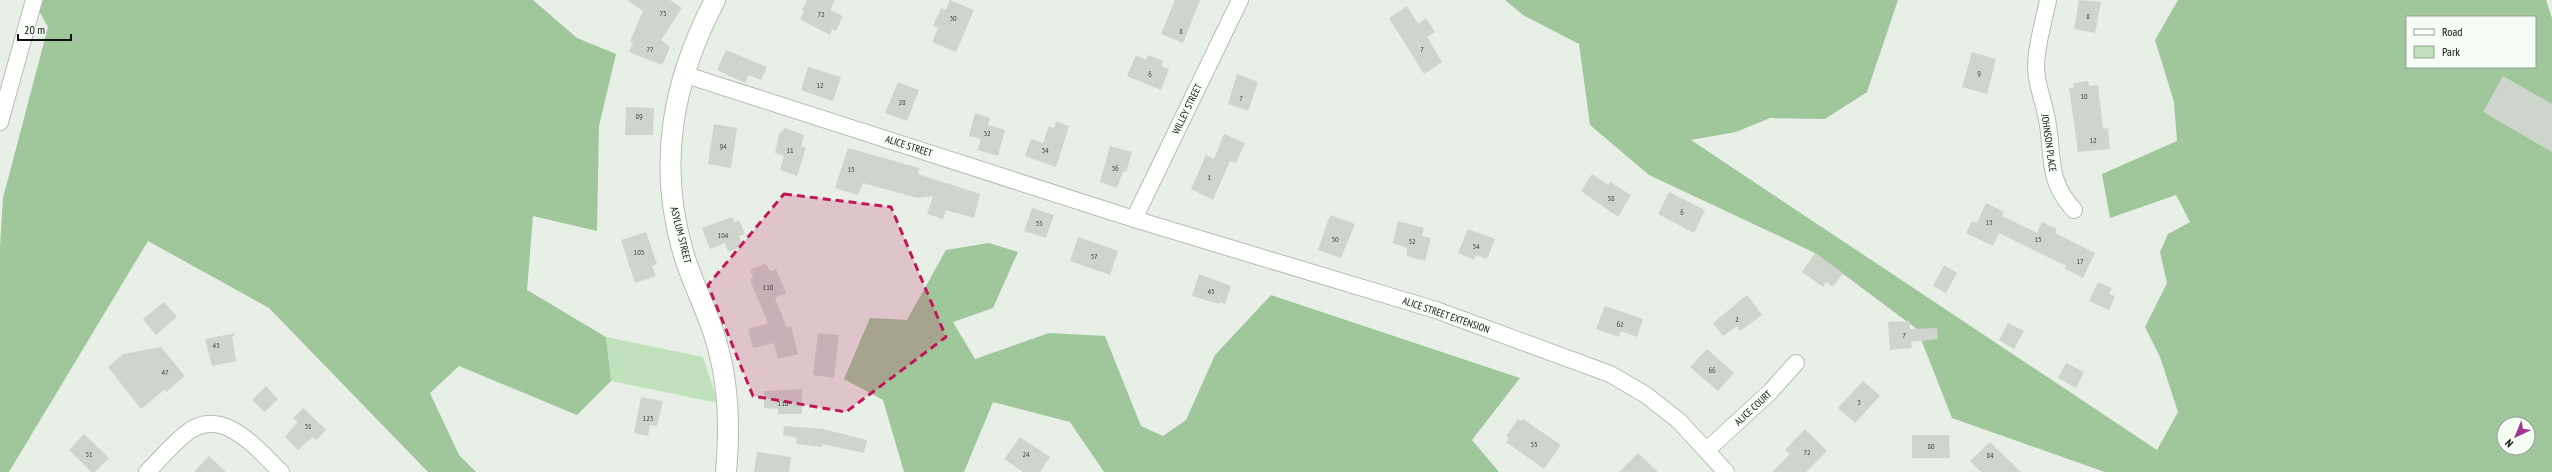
<svg xmlns="http://www.w3.org/2000/svg" width="2552" height="472" font-family="'PT Sans Narrow',sans-serif">
<rect width="100%" height="100%" fill="#e7efe6"/>
<polygon fill="#c1e1bd" points="606,337 703,357 718,403 611,381"/>
<g fill="#a0c79b" fill-rule="evenodd">
<polygon points="41,0 533,0 577,38 616,54 599,126 597,231 533,216 527,290 606,337 611,381 577,415 459,366 430,393 459,455 476,472 428,472 269,308 148,241 9,472 0,472 0,246 3,198 48,27 38,9"/>
<path d="M1505 0H1898L1867 92 1825 119 1770 118 1736 132 1691 140 2157 450 2178 412 2160 357 2145 327 2167 283 2160 252 2168 234 2190 222 2176 195 2110 218 2102 174 2177 141 2174 102 2155 40 2178 0H2546L2552 18V472H2105L1952 418 1917 329 1815 253 1649 175 1590 125 1579 44 1523 15ZM2407 17H2535V67H2407ZM2504 424H2528V448H2504Z"/>
<polygon points="989,243 1018,252 993,308 953,322 975,359 1049,333 1105,336 1141,426 1163,436 1186,420 1215,355 1271,295 1520,378 1472,440 1499,472 1104,472 1070,422 993,402 964,472 904,472 883,400 844,379 870,318 907,320 946,250"/>
</g>
<g fill="#ced5cd">
<polygon points="627,0 670,0 682,8 661,40 670,47 662,65 629,52 633,43 630,41 643,11"/>
<polygon points="807,0 835,0 830,10 843,16 836,31 832,29 830,35 803,21 800,19 804,11 802,10"/>
<polygon points="950,0 974,10 956,52 932,42 938,28 933,26 941,8 946,10"/>
<polygon points="1175,0 1200,0 1183,43 1161,34"/>
<polygon points="2079,0 2101,2 2095,33 2074,29"/>
<polygon points="1407,6 1418,24 1426,18 1435,32 1427,37 1442,62 1424,74 1389,18"/>
<polygon points="726,50 767,67 761,80 749,75 745,83 717,70"/>
<polygon points="1972,52 1996,59 1987,94 1962,87"/>
<polygon points="1136,55 1146,60 1148,55 1163,61 1161,66 1169,69 1161,90 1127,76"/>
<polygon points="808,67 841,77 833,101 801,90"/>
<polygon points="1237,74 1258,82 1248,111 1228,104"/>
<polygon points="2503,76 2552,104 2552,152 2483,112"/>
<polygon points="2088,81 2089,86 2098,85 2103,129 2108,128 2110,149 2078,152 2069,88 2074,88 2073,83"/>
<polygon points="898,82 919,90 907,121 885,113"/>
<polygon points="626,107 654,108 653,135 625,135"/>
<polygon points="975,113 990,118 988,125 1005,130 998,156 978,150 981,139 969,136"/>
<polygon points="1056,121 1069,126 1056,167 1025,156 1031,139 1043,143 1049,126 1054,128"/>
<polygon points="714,124 737,128 731,168 708,164"/>
<polygon points="785,128 804,135 801,146 806,148 797,176 780,170 784,156 775,153 779,134"/>
<polygon points="1224,134 1245,143 1236,163 1230,161 1213,200 1191,189 1206,155 1214,159"/>
<polygon points="1110,146 1132,152 1126,172 1123,171 1117,188 1100,182"/>
<polygon points="848,148 919,168 918,174 980,194 974,218 946,210 943,219 927,214 933,196 917,198 863,183 858,195 835,188"/>
<polygon points="1592,174 1608,185 1610,182 1631,195 1618,217 1581,191"/>
<polygon points="1669,192 1705,210 1694,233 1658,214"/>
<polygon points="1986,203 2004,212 2002,216 2037,233 2042,222 2057,229 2055,233 2095,253 2083,278 2065,269 2066,266 1999,233 1993,246 1966,233 1972,221 1977,223"/>
<polygon points="1032,208 1054,215 1046,238 1024,231"/>
<polygon points="1330,215 1355,224 1341,258 1318,250"/>
<polygon points="732,217 734,222 739,220 745,234 739,236 743,246 728,252 725,243 710,249 702,228"/>
<polygon points="1398,221 1424,228 1422,236 1431,238 1425,261 1407,256 1407,248 1393,243"/>
<polygon points="1468,229 1495,239 1487,259 1476,255 1474,260 1458,253"/>
<polygon points="646,232 657,264 652,266 656,276 635,283 621,240"/>
<polygon points="1078,237 1118,251 1110,275 1070,261"/>
<polygon points="1815,253 1843,273 1833,287 1826,282 1823,287 1802,272"/>
<polygon points="766,263 770,271 776,269 786,293 775,298 787,328 791,326 798,354 778,359 774,343 753,348 748,329 768,323 750,280 753,278 750,270"/>
<polygon points="1944,265 1957,273 1946,293 1933,286"/>
<polygon points="1199,274 1231,286 1225,304 1220,302 1219,304 1192,296"/>
<polygon points="2098,282 2112,288 2109,294 2115,296 2109,310 2089,301"/>
<polygon points="1747,295 1762,315 1740,331 1737,326 1723,336 1713,323"/>
<polygon points="164,302 177,317 156,335 143,319"/>
<polygon points="1605,306 1643,319 1637,337 1621,331 1619,337 1596,329"/>
<polygon points="1909,321 1910,329 1937,328 1938,339 1911,342 1912,348 1890,350 1888,322"/>
<polygon points="2008,323 2024,331 2014,349 1999,340"/>
<polygon points="236,333 232,337 236,361 212,366 205,339"/>
<polygon points="818,333 839,335 834,378 813,375"/>
<polygon points="161,347 185,376 166,392 164,390 141,409 108,367 123,354"/>
<polygon points="1707,349 1734,373 1718,391 1690,367"/>
<polygon points="2066,363 2084,372 2076,388 2058,378"/>
<polygon points="1863,381 1880,396 1855,423 1838,408"/>
<polygon points="266,386 278,399 265,412 252,400"/>
<polygon points="802,389 802,414 778,414 778,409 764,408 764,391"/>
<polygon points="641,397 663,401 657,426 650,425 648,436 634,433"/>
<polygon points="303,408 326,430 316,440 313,437 298,450 285,437 298,422 293,418"/>
<polygon points="1518,419 1521,421 1523,419 1561,445 1544,469 1506,442 1509,438 1506,436"/>
<polygon points="784,426 823,429 867,440 864,453 822,444 822,447 796,444 797,438 783,435"/>
<polygon points="1805,429 1827,451 1806,472 1772,472 1790,454 1785,450"/>
<polygon points="84,434 109,458 95,472 91,472 69,450"/>
<polygon points="1912,435 1949,435 1950,458 1912,458"/>
<polygon points="1020,437 1050,457 1040,472 1023,472 1004,459"/>
<polygon points="1990,442 2021,472 1981,472 1970,461"/>
<polygon points="757,452 791,457 789,472 754,472"/>
<polygon points="1638,453 1658,472 1619,472"/>
<polygon points="209,456 226,472 194,472"/>
</g>
<g fill="none" stroke-linecap="round" stroke-linejoin="round">
<defs>
<g id="minor">
<path d="M2048 0C2044 21 2036 45 2036 67 2036 83 2043 99 2046 115 2055 153 2044 177 2074 210"/>
<polyline points="683,74 1134,219 1436,310 1610,374 1646,395 1679,421 1726,472"/>
<polyline points="0,122 34,0"/>
<polyline points="1134,219 1240,0"/>
<polyline points="1707,450 1770,392 1796,363"/>
<path d="M147 472C159 460 171 446 184 435 221 403 256 448 281 472"/>
</g>
<path id="tertiary" d="M715 0C673 81 657 162 683 252 691 280 705 306 714 334 729 380 730 425 726 472"/>
</defs>
<use href="#minor" stroke="#b6bdb5" stroke-width="18"/>
<use href="#tertiary" stroke="#b6bdb5" stroke-width="22"/>
<use href="#minor" stroke="#fff" stroke-width="16"/>
<use href="#tertiary" stroke="#fff" stroke-width="20"/>
</g>
<path fill="#c2185b" fill-opacity="0.2" stroke="#c2185b" stroke-width="3" stroke-dasharray="8 5" stroke-linejoin="round" d="M784 194 891 207 946 337 846 412 753 396 708 285Z"/>
<g text-anchor="middle" dominant-baseline="central" stroke-width="3" stroke-linejoin="round" paint-order="stroke">
<g font-size="8" fill="#3e413d">
<text x="663" y="13">75</text>
<text x="821" y="14">72</text>
<text x="2088" y="16">8</text>
<text x="953" y="18">30</text>
<text x="1181" y="31">8</text>
<text x="650" y="49">77</text>
<text x="1422" y="49">7</text>
<text x="1979" y="73">9</text>
<text x="1150" y="74">6</text>
<text x="820" y="85">12</text>
<text x="2084" y="96">10</text>
<text x="1241" y="98">7</text>
<text x="902" y="102">28</text>
<text x="639" y="116">89</text>
<text x="987" y="133">32</text>
<text x="2093" y="140">12</text>
<text x="723" y="146">94</text>
<text x="790" y="150">11</text>
<text x="1045" y="150">34</text>
<text x="1115" y="168">36</text>
<text x="851" y="169">15</text>
<text x="1209" y="177">1</text>
<text x="1611" y="198">58</text>
<text x="1682" y="212">6</text>
<text x="1989" y="222">13</text>
<text x="1039" y="223">35</text>
<text x="723" y="235">104</text>
<text x="1335" y="239">50</text>
<text x="2038" y="239">15</text>
<text x="1412" y="241">52</text>
<text x="1476" y="246">54</text>
<text x="639" y="252">105</text>
<text x="1094" y="256">37</text>
<text x="2080" y="261">17</text>
<text x="768" y="287">110</text>
<text x="1211" y="291">45</text>
<text x="1737" y="319">2</text>
<text x="1620" y="324">62</text>
<text x="1904" y="335">7</text>
<text x="216" y="345">43</text>
<text x="1712" y="370">66</text>
<text x="165" y="372">47</text>
<text x="1859" y="402">3</text>
<text x="783" y="403">118</text>
<text x="648" y="418">123</text>
<text x="308" y="426">31</text>
<text x="1534" y="444">55</text>
<text x="1931" y="446">80</text>
<text x="1807" y="452">72</text>
<text x="89" y="454">51</text>
<text x="1026" y="454">24</text>
<text x="1990" y="455">84</text>
</g>
<g font-size="10" fill="#0e100d" stroke="#f4fcf3">
<text transform="translate(1187 109) rotate(-64)">WILLEY STREET</text>
<text transform="translate(2049 143) rotate(82)">JOHNSON PLACE</text>
<text transform="translate(909 146) rotate(18)">ALICE STREET</text>
<text transform="translate(681 235) rotate(76)">ASYLUM STREET</text>
<text transform="translate(1446 315) rotate(19)">ALICE STREET EXTENSION</text>
<text transform="translate(1753 408) rotate(-43)">ALICE COURT</text>
</g>
</g>
<rect x="2406" y="16" width="130" height="52" fill="#f4fcf3" stroke="#989e97"/>
<rect x="2414" y="29" width="20" height="6" fill="#ffffff" stroke="#989e97"/>
<text x="2442" y="36" font-size="12" fill="#0e100d">Road</text>
<rect x="2414" y="46" width="20" height="12" fill="#c1e1bd" stroke="#989e97"/>
<text x="2442" y="56" font-size="12" fill="#0e100d">Park</text>
<g transform="translate(2516 436) rotate(224)"><circle r="19" fill="#f4fcf3" stroke="#989e97"/>
<path d="M0-3L7 15L0 10L-7 15Z" fill="#a23493"/>
<text y="-6" font-size="11" font-weight="bold" text-anchor="middle" fill="#0e100d">N</text>
</g>
<path d="M18 34v6h53v-6" fill="none" stroke="#0e100d" stroke-width="2"/>
<text x="24" y="34" font-size="12" fill="#0e100d" stroke="#f4fcf3" stroke-width="3" paint-order="stroke">20 m</text>
</svg>
